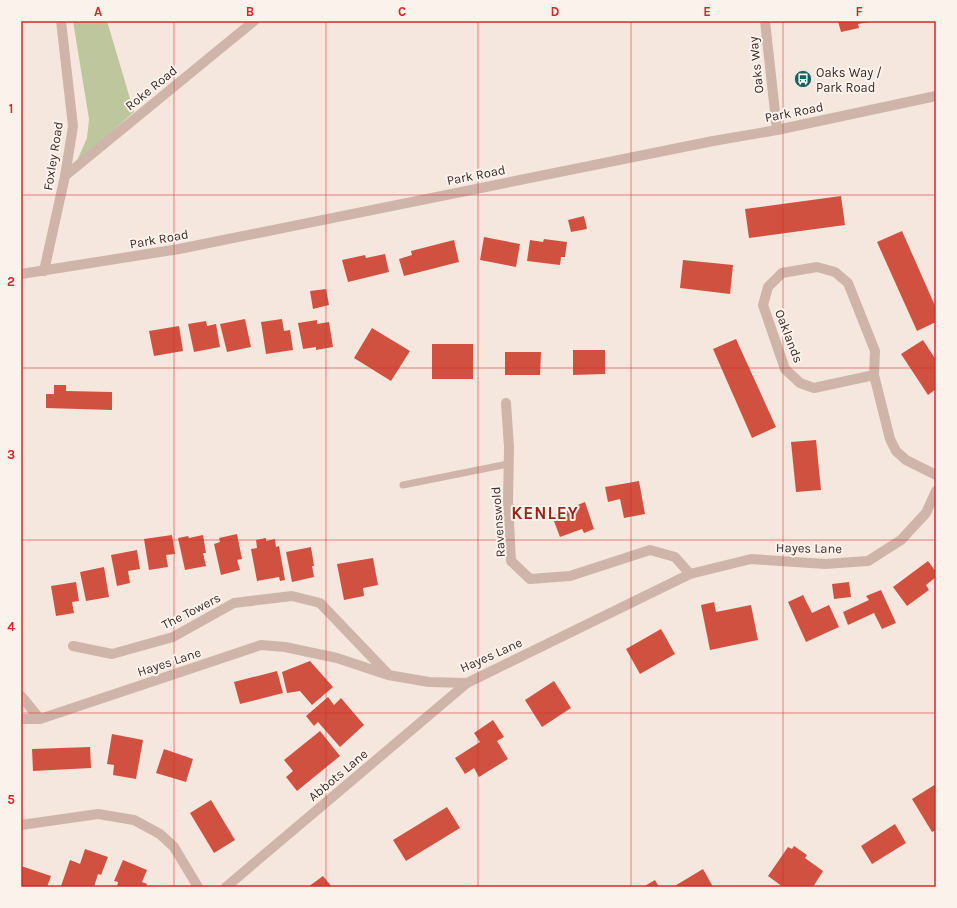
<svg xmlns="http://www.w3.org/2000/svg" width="957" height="908" font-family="Karla,sans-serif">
<rect width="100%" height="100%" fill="#f5e7de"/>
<polygon fill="#bdc69c" points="73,21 107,21 134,112 76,163 87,138 89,119"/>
<g fill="#d15141">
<polygon points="838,21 870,21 870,22 858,24 859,28 841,32"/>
<polygon points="841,196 845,225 749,238 745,209"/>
<polygon points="584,216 587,229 571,232 568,220"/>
<polygon points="902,231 936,308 936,322 917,331 877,242"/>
<polygon points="484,237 520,244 516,267 480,260"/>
<polygon points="544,239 567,242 565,257 561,257 560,265 527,261 530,240 543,242"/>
<polygon points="454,240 459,262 404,276 399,259 412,255 411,251"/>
<polygon points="385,254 389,272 348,282 342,260 365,255 366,258"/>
<polygon points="683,260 733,265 730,294 680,288"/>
<polygon points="326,289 329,305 313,309 310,291"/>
<polygon points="245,319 251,347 227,352 220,324"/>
<polygon points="282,319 284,331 290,330 293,350 266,354 261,322"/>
<polygon points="317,320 317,324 329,322 333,347 316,350 316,347 303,349 298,323"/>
<polygon points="206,321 207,326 216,324 220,347 194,352 188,324"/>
<polygon points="179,326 183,351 154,356 149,331"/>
<polygon points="372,328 410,351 391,381 354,358"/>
<polygon points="736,339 776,427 752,438 713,349"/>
<polygon points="923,340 936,360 936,389 928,395 901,354"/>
<rect x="432" y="344" width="41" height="35"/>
<polygon points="573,350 605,350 605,374 573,375"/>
<polygon points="505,352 541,352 540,375 505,375"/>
<polygon points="54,385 66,385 66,391 112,392 112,410 46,408 46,394 54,394"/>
<polygon points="816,440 821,490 796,492 791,442"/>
<polygon points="639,481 645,514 624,518 620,499 608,502 605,487"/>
<polygon points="585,502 594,529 584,533 582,529 560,537 552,516 576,508 575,506"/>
<polygon points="237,534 242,559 237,560 240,570 221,575 214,544 220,542 219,538"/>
<polygon points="172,535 175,554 166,555 168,567 149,570 144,539"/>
<polygon points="203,535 206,553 203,553 206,566 185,570 178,538 188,536 189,538"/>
<polygon points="266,538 266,541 275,539 276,547 279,546 285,580 280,581 279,577 257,581 251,549 257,548 256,540"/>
<polygon points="311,547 314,566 312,566 314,577 292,582 286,552"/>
<polygon points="137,550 140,569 128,571 130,583 117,586 111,555"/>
<polygon points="373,558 378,585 363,588 364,596 344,600 337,564"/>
<polygon points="928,561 936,572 936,577 926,585 929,590 907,606 893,587"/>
<polygon points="104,567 109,597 86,601 80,572"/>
<polygon points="76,582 79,601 72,602 74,613 56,616 51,586"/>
<polygon points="849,582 851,597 834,599 832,584"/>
<polygon points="881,590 896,623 882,629 874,613 848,625 843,612 869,600 866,596"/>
<polygon points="803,595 812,613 829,605 839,627 806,642 788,602"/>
<polygon points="714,602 716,612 751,605 758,640 710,650 701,605"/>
<polygon points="661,629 675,654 640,674 626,649"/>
<polygon points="310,661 333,687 312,705 300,691 287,693 282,672"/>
<polygon points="277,671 283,693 240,704 234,682"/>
<polygon points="554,681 571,708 542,727 525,700"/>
<polygon points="328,697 334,705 341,698 364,725 340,747 318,722 314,726 306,716"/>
<polygon points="493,720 504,737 497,741 508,759 479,777 474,768 465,774 455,758 480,742 474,733"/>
<polygon points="320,731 340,756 297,791 286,777 293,771 284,760"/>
<polygon points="112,734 143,740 136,779 113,775 114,765 107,764"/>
<polygon points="90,747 91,768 33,771 32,749"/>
<polygon points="164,749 193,759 186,782 156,773"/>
<polygon points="936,784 936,830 932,832 912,799"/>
<polygon points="211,800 235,840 214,853 190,813"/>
<polygon points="447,807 460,828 406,861 393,840"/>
<polygon points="895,824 906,843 872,864 861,846"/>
<polygon points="794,846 807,855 805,858 823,871 813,887 783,887 768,876 788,847 792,849"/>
<polygon points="85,849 108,857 101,875 98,874 94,887 61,886 70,860 80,864"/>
<polygon points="123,860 147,870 142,882 147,884 146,887 117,887 118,882 114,881"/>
<polygon points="21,866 51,876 47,887 21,887"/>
<polygon points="703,869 713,887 673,887"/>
<polygon points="323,876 332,887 308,887"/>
<polygon points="655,880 659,887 643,887"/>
</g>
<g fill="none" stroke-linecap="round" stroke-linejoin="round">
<polyline stroke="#cfb5a9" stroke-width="7" points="403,485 508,464"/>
<g stroke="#cfb5a9" stroke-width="10">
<polyline points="765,21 777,130"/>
<polyline points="65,176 254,21"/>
<polyline points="44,271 65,176 73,126 61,21"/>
<polyline points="874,375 814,388 800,383 785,369 763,305 768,287 782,273 817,267 835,272 848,283 875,351 874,375 890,439 896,451 906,460 936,475"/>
<polyline points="506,403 509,447 508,502 511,561 530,579 570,576 650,550 675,557 690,574"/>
<polyline points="73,646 112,654 173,637 234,603 292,596 320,603 387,673"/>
<polyline points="21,696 40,719"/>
<polyline points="21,719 40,719 261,645 285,647 337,658 388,675 429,682 467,683 690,574 751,559 825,564 868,561 901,540 926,513 936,491"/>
<polyline points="21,825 98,814 134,820 160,834 174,847 198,887"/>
<polyline points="226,887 467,683"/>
</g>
<polyline stroke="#cfb5a9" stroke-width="10" points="21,274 179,249 713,141 777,130 936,96"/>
</g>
<path fill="none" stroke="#d62828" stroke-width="1" stroke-opacity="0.55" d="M174 21V887M326 21V887M478 21V887M631 21V887M783 21V887M21 195H936M21 368H936M21 540H936M21 713H936"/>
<defs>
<symbol id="bus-disc" viewBox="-11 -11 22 22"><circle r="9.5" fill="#1a615d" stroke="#fcf2ec"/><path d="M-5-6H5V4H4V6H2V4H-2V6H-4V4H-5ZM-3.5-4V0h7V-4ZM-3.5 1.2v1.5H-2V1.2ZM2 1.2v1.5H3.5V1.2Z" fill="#fff"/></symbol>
</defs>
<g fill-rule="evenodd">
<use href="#bus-disc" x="793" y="69" width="20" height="20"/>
</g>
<g text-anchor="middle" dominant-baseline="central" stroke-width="4" stroke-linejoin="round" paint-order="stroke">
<g font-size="13" fill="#3b2d29" stroke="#fcf2ec">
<text transform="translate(756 65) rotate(-96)">Oaks Way</text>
<text transform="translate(151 88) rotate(-39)">Roke Road</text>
<text transform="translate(794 112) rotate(-11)">Park Road</text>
<text transform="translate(53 156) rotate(-81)">Foxley Road</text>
<text transform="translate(476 175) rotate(-11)">Park Road</text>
<text transform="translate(159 239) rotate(-10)">Park Road</text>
<text transform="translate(789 336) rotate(69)">Oaklands</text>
<text transform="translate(498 522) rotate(-94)">Ravenswold</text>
<text transform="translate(809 548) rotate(1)">Hayes Lane</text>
<text transform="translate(191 611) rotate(-27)">The Towers</text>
<text transform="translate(491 655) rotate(-24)">Hayes Lane</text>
<text transform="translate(169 662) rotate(-18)">Hayes Lane</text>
<text transform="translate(338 775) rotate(-40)">Abbots Lane</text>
</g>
<g font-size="13" fill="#3b2d29" stroke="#fcf2ec" text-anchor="start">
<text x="816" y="72">Oaks Way /<tspan x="816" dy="15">Park Road</tspan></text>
</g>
<g font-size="17" font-weight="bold" letter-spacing="1" fill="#92271a" stroke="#fcf2ec">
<text x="545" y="513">KENLEY</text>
</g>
</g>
<rect width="957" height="908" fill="none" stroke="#fcf2ec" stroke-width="44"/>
<rect x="22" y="22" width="913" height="864" fill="none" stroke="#d62828" stroke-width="1.5"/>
<g font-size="13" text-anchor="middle" font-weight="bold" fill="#d62828">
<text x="98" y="16">A</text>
<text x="250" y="16">B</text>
<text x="402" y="16">C</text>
<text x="555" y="16">D</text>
<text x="707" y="16">E</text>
<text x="859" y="16">F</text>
<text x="11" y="113">1</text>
<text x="11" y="286">2</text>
<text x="11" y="459">3</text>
<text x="11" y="631">4</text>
<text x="11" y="804">5</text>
</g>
</svg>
